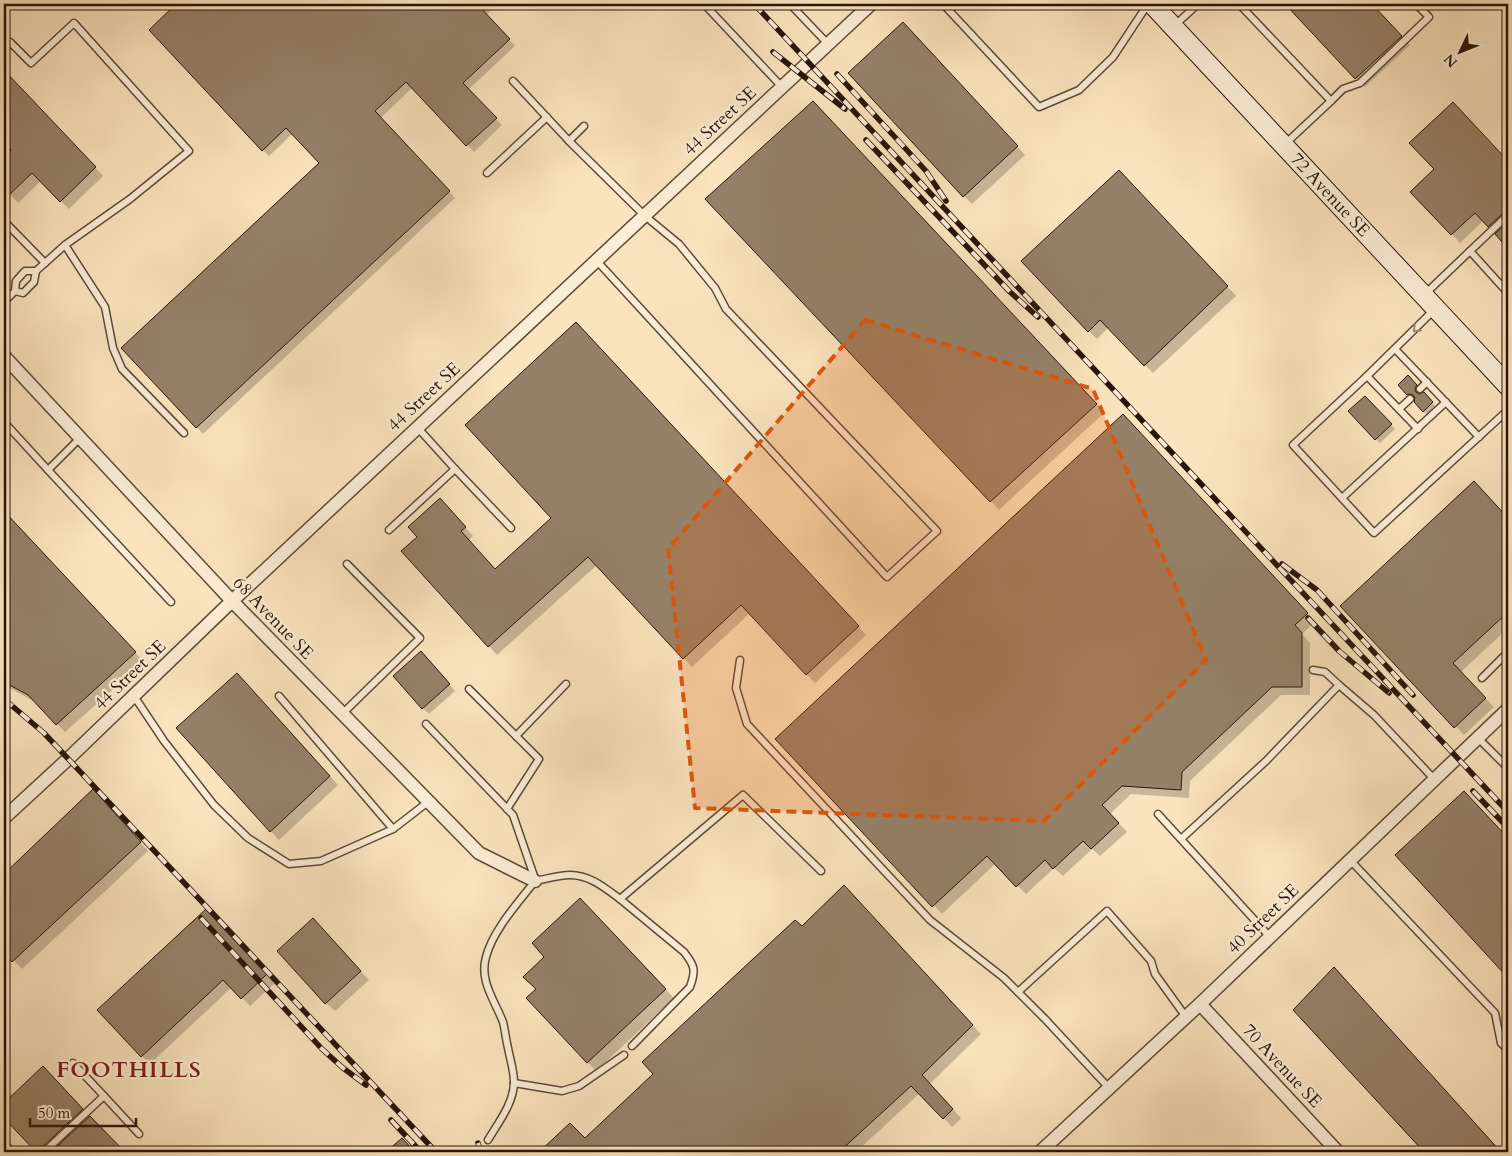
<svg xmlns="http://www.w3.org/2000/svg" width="1512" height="1156" font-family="Cardo,serif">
<rect width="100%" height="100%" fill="#fae4bf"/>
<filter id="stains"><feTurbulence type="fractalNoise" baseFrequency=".004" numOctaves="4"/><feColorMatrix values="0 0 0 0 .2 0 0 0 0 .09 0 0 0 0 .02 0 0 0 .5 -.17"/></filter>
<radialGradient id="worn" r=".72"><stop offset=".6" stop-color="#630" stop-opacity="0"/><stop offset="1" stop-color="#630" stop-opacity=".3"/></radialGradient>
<g fill="#0003">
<polygon points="174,4 498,4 486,15 515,46 468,90 502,125 474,152 413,87 381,118 455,198 203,434 123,348 321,163 293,133 269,156 263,150"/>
<polygon points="1287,4 1370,4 1410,45 1365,87"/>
<polygon points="911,32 1025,155 972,204 964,196"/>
<polygon points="8,76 103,176 69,209 41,181 18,203 4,187 4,159 13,150 4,141 4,79"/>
<polygon points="821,111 1104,413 999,510 991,501"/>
<polygon points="1461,112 1508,162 1508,247 1484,220 1460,243 1452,234 1435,170"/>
<polygon points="1127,180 1236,296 1153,373 1109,327 1097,339 1089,331"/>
<polygon points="585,332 866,635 815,683 750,613 692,667 597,565 497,655 403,551 448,508 473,536 468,541 495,570 553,518"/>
<polygon points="1408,377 1420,390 1418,393 1419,395 1423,394 1436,407 1427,415 1415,402 1416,398 1412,398 1399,385"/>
<polygon points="1365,397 1395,429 1380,443 1350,411"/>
<polygon points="1132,425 1315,622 1302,634 1310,643 1310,695 1281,695 1190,781 1189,798 1131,794 1110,814 1127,832 1100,856 1092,849 1063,876 1054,868 1026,894 996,863 942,914 777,739"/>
<polygon points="1482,491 1508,519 1508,628 1461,672 1494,707 1464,735 1342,606"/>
<polygon points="4,513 144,662 65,732 37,703 4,685"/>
<polygon points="427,659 455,691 429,714 423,708"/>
<polygon points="245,683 338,785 279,840 178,728"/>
<polygon points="93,791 148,851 22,969 4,950 4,875"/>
<polygon points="1472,801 1508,839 1508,976 1396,856"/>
<polygon points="852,895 981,1034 930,1084 961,1118 952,1127 920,1093 856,1152 541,1152 570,1125 585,1140 655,1074 802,928"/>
<polygon points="589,908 674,998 596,1071 528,998 537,989 546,957"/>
<polygon points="206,911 275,983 250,1006 232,987 150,1064 142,1056"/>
<polygon points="321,928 369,980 335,1011 326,1003"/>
<polygon points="1340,975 1500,1152 1426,1152 1294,1010"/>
<polygon points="52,1076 90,1118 123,1152 38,1152 4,1116 4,1091 11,1098"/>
</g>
<g fill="#958168" stroke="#271509">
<polygon points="176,4 477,4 510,39 463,83 497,118 466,146 406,82 375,111 450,191 196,428 121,348 319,163 286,128 262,151 149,30"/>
<polygon points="1285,4 1372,4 1402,36 1355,79"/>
<polygon points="903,22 1018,146 963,197 848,73"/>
<polygon points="4,70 96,167 60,202 32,173 9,195 4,189 4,157 11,150 4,143"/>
<polygon points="813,101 1097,404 990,502 705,199"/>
<polygon points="1453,102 1508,161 1508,210 1505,211 1488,227 1475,213 1451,235 1410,192 1434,169 1409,143"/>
<polygon points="1119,170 1228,286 1144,366 1100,320 1088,332 1021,261"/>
<polygon points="1508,222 1508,249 1495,234"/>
<polygon points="576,322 859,626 806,675 741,605 683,659 588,557 488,647 401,551 417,537 408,527 440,498 466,527 461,531 495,569 551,518 465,425"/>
<polygon points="1408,375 1417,385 1415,388 1416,392 1419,394 1424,392 1433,402 1423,412 1414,402 1415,398 1413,395 1409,394 1407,395 1398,385"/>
<polygon points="1365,396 1392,424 1375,440 1348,411"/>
<polygon points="1123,414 1308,613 1295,625 1302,633 1302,687 1272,687 1182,772 1181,790 1122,786 1102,805 1119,823 1091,849 1083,841 1053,869 1045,860 1016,887 987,856 932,907 775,739"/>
<polygon points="1474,481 1508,518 1508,612 1453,663 1486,698 1454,728 1340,606"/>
<polygon points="4,511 136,652 56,725 28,695 4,682"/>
<polygon points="421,651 450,684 422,709 393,676"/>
<polygon points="237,673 330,776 270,832 176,728"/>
<polygon points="93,789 141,842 12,962 4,952 4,874"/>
<polygon points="1464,791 1508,838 1508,978 1395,855"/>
<polygon points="844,885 973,1025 922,1075 953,1109 943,1119 911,1086 839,1152 539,1152 570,1123 585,1138 653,1074 642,1062 795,920 802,926"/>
<polygon points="580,898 666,989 587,1063 526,998 536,989 523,977 544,957 532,943"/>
<polygon points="206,909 268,973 241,999 223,980 141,1057 97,1010"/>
<polygon points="313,918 361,971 325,1004 277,951"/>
<polygon points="1334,967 1501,1152 1424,1152 1293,1010"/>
<polygon points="43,1066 83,1109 41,1148 39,1152 36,1152 4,1118 4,1103"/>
<polygon points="90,1116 125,1152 51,1152"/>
<polygon points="402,1138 415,1152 386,1152"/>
</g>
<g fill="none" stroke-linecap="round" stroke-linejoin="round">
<defs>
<g id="lane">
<polyline points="704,4 782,87"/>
<polyline points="790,4 828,44"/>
<polyline points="943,4 1039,107 1079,90 1113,57 1148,4"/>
<polyline points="1239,4 1331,101 1285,144"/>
<polyline points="4,5 5,4"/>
<polyline points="1174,26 1198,4"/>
<polyline points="4,49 10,42 31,63 74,23 189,151 130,199 65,245 36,271"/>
<polyline points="513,81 569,141 645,216 679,244 715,288 726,309 937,531 887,577 596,260"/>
<polyline points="1331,101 1343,89 1360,83 1429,17 1416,4"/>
<polyline points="569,141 584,126"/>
<polyline points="487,173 547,117"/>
<polyline points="4,221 45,263"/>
<polyline points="65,245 105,307 113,348 122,369 184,433"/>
<polyline points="1470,251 1508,215"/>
<polyline points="1425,294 1470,251 1508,293"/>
<polyline points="4,302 15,291 16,281 25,271 36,271 34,282 23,293 15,291"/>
<polyline points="1435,309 1367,376 1293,445 1374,533 1508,410"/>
<polyline points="1395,349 1479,437"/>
<polyline points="1367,376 1418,429"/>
<polyline points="1420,389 1427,382"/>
<polyline points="1399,409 1410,399"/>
<polyline points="4,422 48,470 80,438"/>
<polyline points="417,427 455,469"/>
<polyline points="48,470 171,602"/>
<polyline points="1342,498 1446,402"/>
<polyline points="389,530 455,469 511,528"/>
<polyline points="740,660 736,688 747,724 930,920 1004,978 1045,1019 1109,1088"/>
<polyline points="1482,678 1508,652"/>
<polyline points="1339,685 1374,715 1434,779"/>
<polyline points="469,689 539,759 507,809"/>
<polyline points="134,696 164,741 214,805 248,838 289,864 321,861 393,829 428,802"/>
<polyline points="279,696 393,829"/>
<polyline points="342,714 420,638 347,564"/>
<polyline points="426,724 513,815 535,879"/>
<polyline points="516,736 566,684"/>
<polyline points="1478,738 1508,768"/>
<polyline points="1158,814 1270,937"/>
<polyline points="1181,839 1266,761 1339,685 1325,672 1313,670"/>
<polyline points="1350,860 1495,1013 1501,1043 1508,1050"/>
<path d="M620 899 684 952C695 966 696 970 690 987L632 1046"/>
<polyline points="1018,992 1107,911 1151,961 1155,974 1186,1017"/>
<polyline points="514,1083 562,1091 579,1086 624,1055"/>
<polyline points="104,1096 139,1134"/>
<path d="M488 1140C498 1123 514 1103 514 1082 514 1071 510 1059 508 1048 506 1040 505 1030 503 1022 495 1001 479 981 486 957 493 930 518 903 535 881 546 879 559 875 570 875 590 875 605 888 620 899L743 795 821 871"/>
<polyline points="4,1143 12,1152"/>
<polyline points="44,1152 104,1096 73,1063"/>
</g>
<g id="street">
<polyline points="4,356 232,601 479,853 535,881"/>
<polyline points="4,818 68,759 232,601 871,4"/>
<polyline points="1200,1004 1338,1152"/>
<polyline points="1040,1152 1200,1004 1508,709"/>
</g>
<polyline id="secondary" points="1152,4 1508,386"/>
</defs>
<use href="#lane" stroke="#5c4936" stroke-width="9"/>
<use href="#street" stroke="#5c4936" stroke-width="15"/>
<use href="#secondary" stroke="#271509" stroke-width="21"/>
<use href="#lane" stroke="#fcedd5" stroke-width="6"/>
<use href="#street" stroke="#fcedd5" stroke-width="12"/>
<use href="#secondary" stroke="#fcedd5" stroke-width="19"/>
<defs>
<g id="rail">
<polyline points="754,4 1245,531 1508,812"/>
<polyline points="773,52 845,109"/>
<polyline points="837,74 926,171 946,201"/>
<polyline points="866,140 1010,292 1038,317"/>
<polyline points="1282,564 1317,590 1413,695"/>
<polyline points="1308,618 1339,651 1389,693"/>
<polyline points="4,699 44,733 436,1152"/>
<polyline points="1473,791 1508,828"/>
<polyline points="201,918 322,1049 343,1068 366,1085"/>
<polyline points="391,1120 421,1152"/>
<polyline points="478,1143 481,1152"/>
</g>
</defs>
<use href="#rail" stroke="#271509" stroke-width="5.5"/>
<use href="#rail" stroke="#fcedd5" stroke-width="4" stroke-dasharray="11" stroke-linecap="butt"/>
</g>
<defs><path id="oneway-chevron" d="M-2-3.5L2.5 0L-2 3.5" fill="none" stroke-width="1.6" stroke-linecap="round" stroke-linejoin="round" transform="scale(1.25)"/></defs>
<use stroke="#9c8c79" href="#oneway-chevron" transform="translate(1416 329) rotate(136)"/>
<path fill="#de560c" fill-opacity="0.2" stroke="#de560c" stroke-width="4" stroke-dasharray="10 6" stroke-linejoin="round" d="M865 320 1093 389 1206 660 1044 821 695 808 668 549Z"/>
<g text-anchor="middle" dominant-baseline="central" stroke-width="4.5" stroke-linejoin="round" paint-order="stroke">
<g font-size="18" fill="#271509" stroke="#fcedd5">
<text transform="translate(720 121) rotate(-43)">44 Street SE</text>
<text transform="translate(1330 195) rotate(47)">72 Avenue SE</text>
<text transform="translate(424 397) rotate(-43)">44 Street SE</text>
<text transform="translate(273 618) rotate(46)">68 Avenue SE</text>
<text transform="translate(130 675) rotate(-44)">44 Street SE</text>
<text transform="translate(1263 919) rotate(-44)">40 Street SE</text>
<text transform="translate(1282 1066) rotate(47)">70 Avenue SE</text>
</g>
<g font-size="22" font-weight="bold" letter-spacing="1" fill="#7a1f14" stroke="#fcedd5">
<text x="129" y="1070">FOOTHILLS</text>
</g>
</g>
<rect width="1512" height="1156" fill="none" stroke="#fae4bf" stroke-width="20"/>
<rect x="5" y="5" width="1502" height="1146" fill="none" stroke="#271509" stroke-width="2.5"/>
<rect x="10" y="10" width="1492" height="1136" fill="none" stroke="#271509"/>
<g transform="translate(1460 52) rotate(227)" stroke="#fcedd5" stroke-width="4" paint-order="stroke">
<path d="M0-4L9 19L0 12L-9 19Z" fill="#271509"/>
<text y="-8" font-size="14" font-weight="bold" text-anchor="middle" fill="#271509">N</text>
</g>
<path d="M30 1118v8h106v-8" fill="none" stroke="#271509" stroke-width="2.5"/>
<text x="38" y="1118" font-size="15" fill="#271509" stroke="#fcedd5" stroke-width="4" paint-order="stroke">50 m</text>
<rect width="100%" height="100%" filter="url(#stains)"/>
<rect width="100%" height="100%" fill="url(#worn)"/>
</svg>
